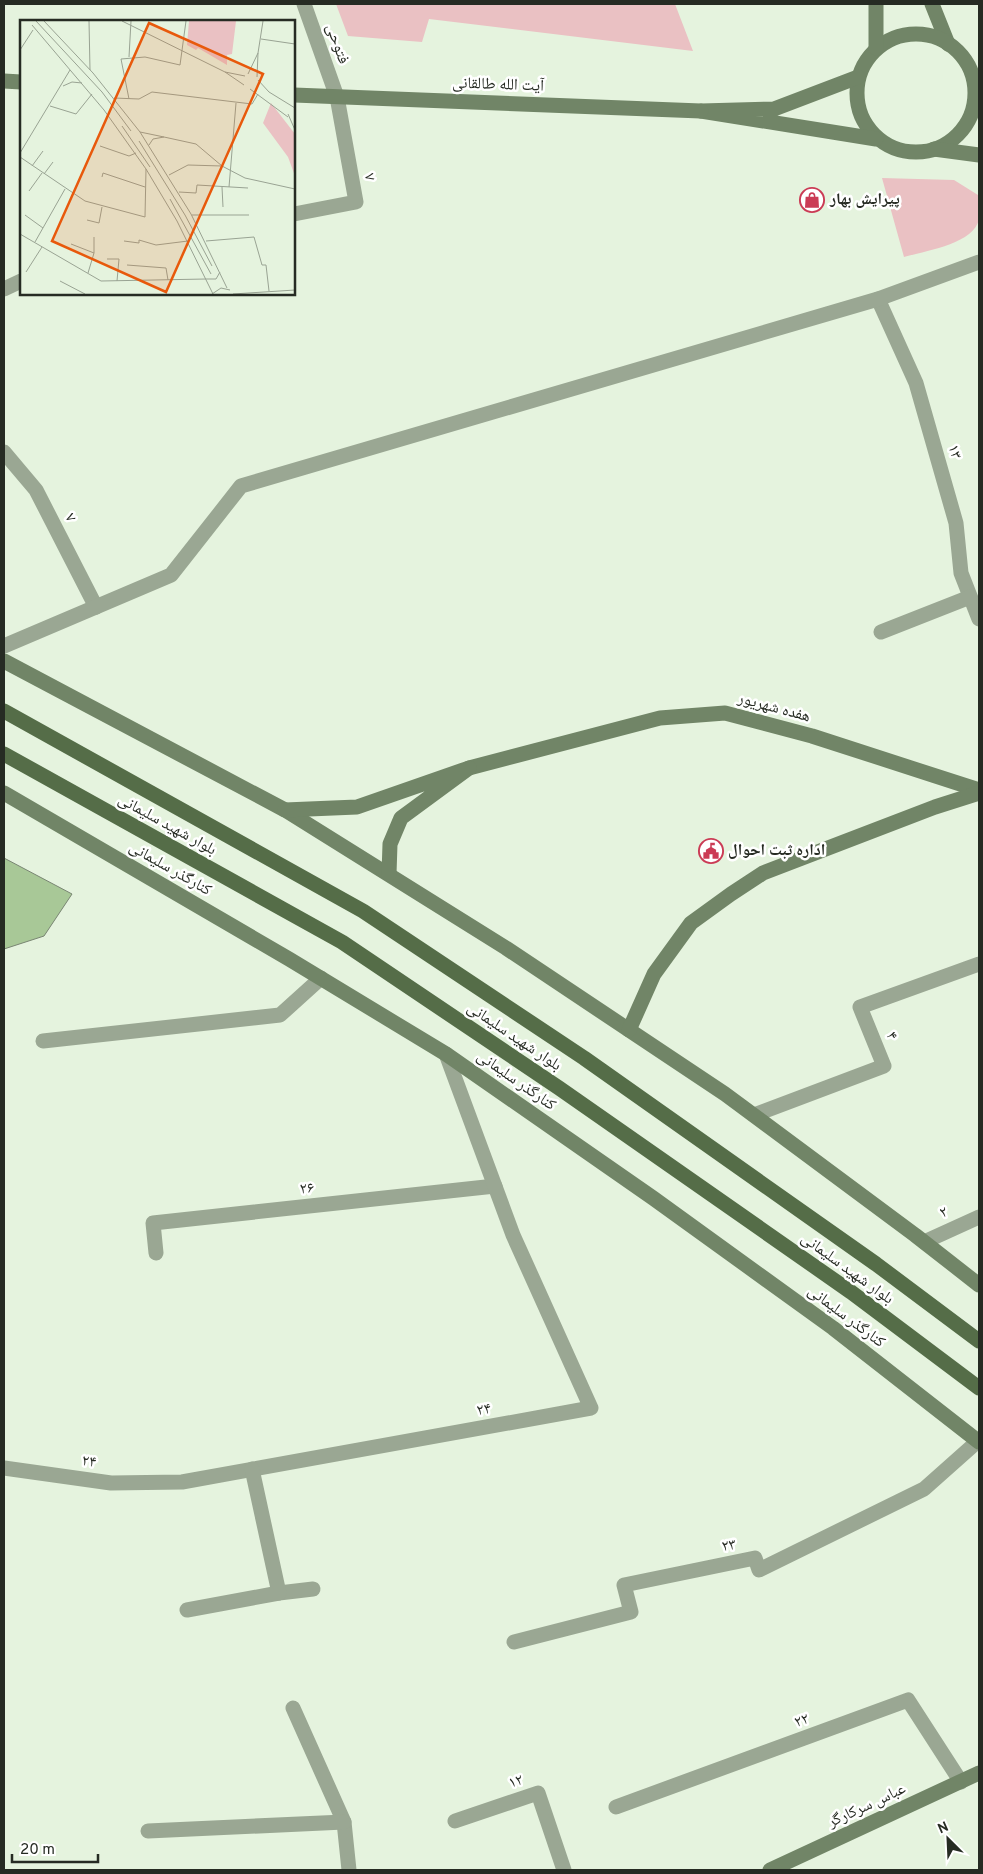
<svg xmlns="http://www.w3.org/2000/svg" width="983" height="1874" font-family="Overpass,'Noto Naskh Arabic',sans-serif">
<rect width="100%" height="100%" fill="#e5f3de"/>
<g fill="#eac1c3">
<polygon points="336,4 675,4 693,51 429,19 422,42 348,36"/>
<path d="M882 178 954 180 978 195C979 203 981 212 979 219 974 244 925 251 904 257Z"/>
</g>
<polygon fill="#a8c897" stroke="#798573" points="4,858 72,894 44,936 4,949"/>
<g fill="none" stroke-linecap="round" stroke-linejoin="round">
<g stroke="#9aa793" stroke-width="15">
<polyline points="294,214 356,202 337,97 304,4"/>
<polyline points="4,289 21,281"/>
<polyline points="878,299 916,383 956,523 961,573 979,619"/>
<polyline points="4,452 36,490 96,607"/>
<polyline points="881,632 970,597"/>
<polyline points="4,646 171,575 241,486 878,299 979,262"/>
<polyline points="43,1041 280,1015 321,978"/>
<polyline points="754,1115 884,1066 860,1007 979,964"/>
<polyline points="924,1242 979,1217"/>
<polyline points="156,1253 153,1223 495,1186"/>
<polyline points="4,1468 111,1483 182,1482 591,1408 513,1235 446,1054"/>
<polyline points="279,1593 313,1589"/>
<polyline points="187,1610 279,1593 252,1469"/>
<polyline points="514,1642 631,1612 624,1585 755,1558 759,1570 924,1489 978,1441"/>
<polyline points="293,1708 344,1822 349,1870"/>
<polyline points="616,1807 908,1700 961,1782"/>
<polyline points="455,1821 538,1793 564,1870"/>
<polyline points="148,1831 344,1822"/>
</g>
<g stroke="#718567" stroke-width="15">
<polyline points="932,4 948,44"/>
<circle cx="916" cy="93" r="59"/>
<polyline points="876,48 876,4"/>
<polyline points="858,77 774,109 701,111 876,139"/>
<polyline points="4,81 21,82"/>
<polyline points="294,95 701,111"/>
<polyline points="934,149 979,155"/>
<polyline points="4,661 285,810 506,948 725,1094 915,1235 979,1285"/>
<polyline points="469,768 660,718 725,713 812,736 979,790"/>
<polyline points="4,793 289,959 446,1054 653,1198 833,1328 979,1442"/>
<polyline points="285,810 357,807 469,768 401,818 390,844 389,874"/>
<polyline points="629,1030 654,974 691,923 731,894 763,873 935,807 979,793"/>
<polyline points="770,1870 979,1773"/>
</g>
<g stroke="#556d48" stroke-width="15">
<polyline points="4,711 363,911 584,1058 876,1264 979,1341"/>
<polyline points="4,754 342,942 559,1088 851,1292 979,1388"/>
</g>
</g>
<defs>
<symbol id="shop-ring" viewBox="-11 -11 22 22"><circle r="9.5" fill="#fff" stroke="#cb3b55" stroke-width="1.5"/><path d="M-5-2.5h2.3a2.7 3.5 0 0 1 5.4 0H5L5.5 6h-11ZM-1.5-2.5h3a1.5 2.3 0 0 0-3 0Z" fill="#cb3b55"/></symbol>
<symbol id="civic-ring" viewBox="-11 -11 22 22"><circle r="9.5" fill="#fff" stroke="#cb3b55" stroke-width="1.5"/><path d="M-.6-6.5H3V-4.5H.6V-3L4-1V1h2V6H-6V1h2V-1L-.6-3ZM-1.2 2.5V6h2.4V2.5Z" fill="#cb3b55"/></symbol>
</defs>
<g fill-rule="evenodd">
<use href="#shop-ring" x="798" y="186" width="28" height="28"/>
<use href="#civic-ring" x="697" y="837" width="28" height="28"/>
</g>
<g text-anchor="middle" dominant-baseline="central" stroke-width="5" stroke-linejoin="round" paint-order="stroke">
<g font-size="16" fill="#262b23" stroke="#fff">
<text transform="translate(337 44) rotate(71)">فتوحی</text>
<text transform="translate(498 85) rotate(2)">آیت الله طالقانی</text>
<text transform="translate(369 177) rotate(80)">۷</text>
<text transform="translate(954 452) rotate(74)">۱۳</text>
<text transform="translate(70 518) rotate(63)">۷</text>
<text transform="translate(774 708) rotate(15)">هفده شهریور</text>
<text transform="translate(167 825) rotate(29)">بلوار شهید سلیمانی</text>
<text transform="translate(170 869) rotate(30)">کنارگذر سلیمانی</text>
<text transform="translate(891 1036) rotate(68)">۴</text>
<text transform="translate(514 1037) rotate(34)">بلوار شهید سلیمانی</text>
<text transform="translate(516 1081) rotate(35)">کنارگذر سلیمانی</text>
<text transform="translate(307 1189) rotate(-6)">۲۶</text>
<text transform="translate(944 1213) rotate(-24)">۲</text>
<text transform="translate(847 1269) rotate(36)">بلوار شهید سلیمانی</text>
<text transform="translate(846 1317) rotate(37)">کنارگذر سلیمانی</text>
<text transform="translate(484 1410) rotate(-10)">۲۴</text>
<text transform="translate(89 1462) rotate(8)">۲۴</text>
<text transform="translate(729 1546) rotate(-11)">۲۳</text>
<text transform="translate(802 1721) rotate(-20)">۲۲</text>
<text transform="translate(516 1782) rotate(-19)">۱۲</text>
<text transform="translate(867 1806) rotate(-25)">عباس سرکارگر</text>
</g>
<g font-size="16" font-weight="bold" fill="#262b23" stroke="#fff" text-anchor="start">
<text x="830" y="200">پیرایش بهار</text>
<text x="728" y="851">اداره ثبت احوال</text>
</g>
</g>
<g transform="translate(20 20)">
<rect width="275" height="275" fill="#e5f3de"/>
<path d="M169 1H216L212 34 207 35V45L178 28 176 30 167 25ZM251 83 275 114V156L268 137 243 103Z" fill="#eac1c3"/>
<path fill="none" stroke="#99a393" stroke-width="1" d="M16 1 82 72 111 111M24 1 73 53 120 112 171 194 207 268M69 1 70 50M102 1 205 52M12 5 84 90 126 149 157 201 193 274M241 19 275 24M0 30 13 10M238 33 243 1M109 37 111 1M228 54 238 33 237 57M238 60 249 72 275 88M224 65 205 52 225 56M43 66 52 62 62 63M230 69 268 97M94 78 119 79 132 72 232 84 238 74M109 79 101 39 125 37 160 45 166 1M30 86 56 94 72 74M268 94 275 110M102 106 130 147M120 112 144 117 133 119 129 125M144 117 176 124 202 146 225 158 275 169M119 121 165 195 192 246M80 126 109 136 116 133M0 133 50 50M0 137 65 181 125 197 126 149M12 146 23 131M24 154 33 142M149 155 168 145 202 146M82 157 83 153 125 167M202 167 203 187M209 167 216 83M9 171 22 153M159 172 176 173 177 165 228 168M150 179 191 254M5 195 23 208M172 195H229M67 200 79 203 82 187M0 214 81 261 186 259M104 221 119 223V220L136 225 168 221M186 221 234 217 242 245H246L249 271M15 222 45 169M51 224 74 233M87 239H99L97 261M107 245 146 248 148 260M6 252 22 227M68 253 74 233V217M186 259H196L200 252M40 261 65 274M192 274 201 268 210 270M213 274 275 270"/>
<path fill="#e8590c" fill-opacity="0.15" stroke="#e8590c" stroke-width="2.5" d="M129 3 243 54 146 272 32 221Z"/>
<rect width="275" height="275" fill="none" stroke="#262b23" stroke-width="2.5"/>
</g>
<rect width="983" height="1874" fill="none" stroke="#262b23" stroke-width="10"/>
<g transform="translate(948 1839) rotate(336)" stroke="#ffffff" stroke-width="4" paint-order="stroke">
<path d="M0-4L9 19L0 12L-9 19Z" fill="#262b23"/>
<text y="-8" font-size="14" font-weight="bold" text-anchor="middle" fill="#262b23">N</text>
</g>
<path d="M12 1854v8h86v-8" fill="none" stroke="#262b23" stroke-width="2.5"/>
<text x="20" y="1854" font-size="15" fill="#262b23" stroke="#ffffff" stroke-width="4" paint-order="stroke">20 m</text>
</svg>
